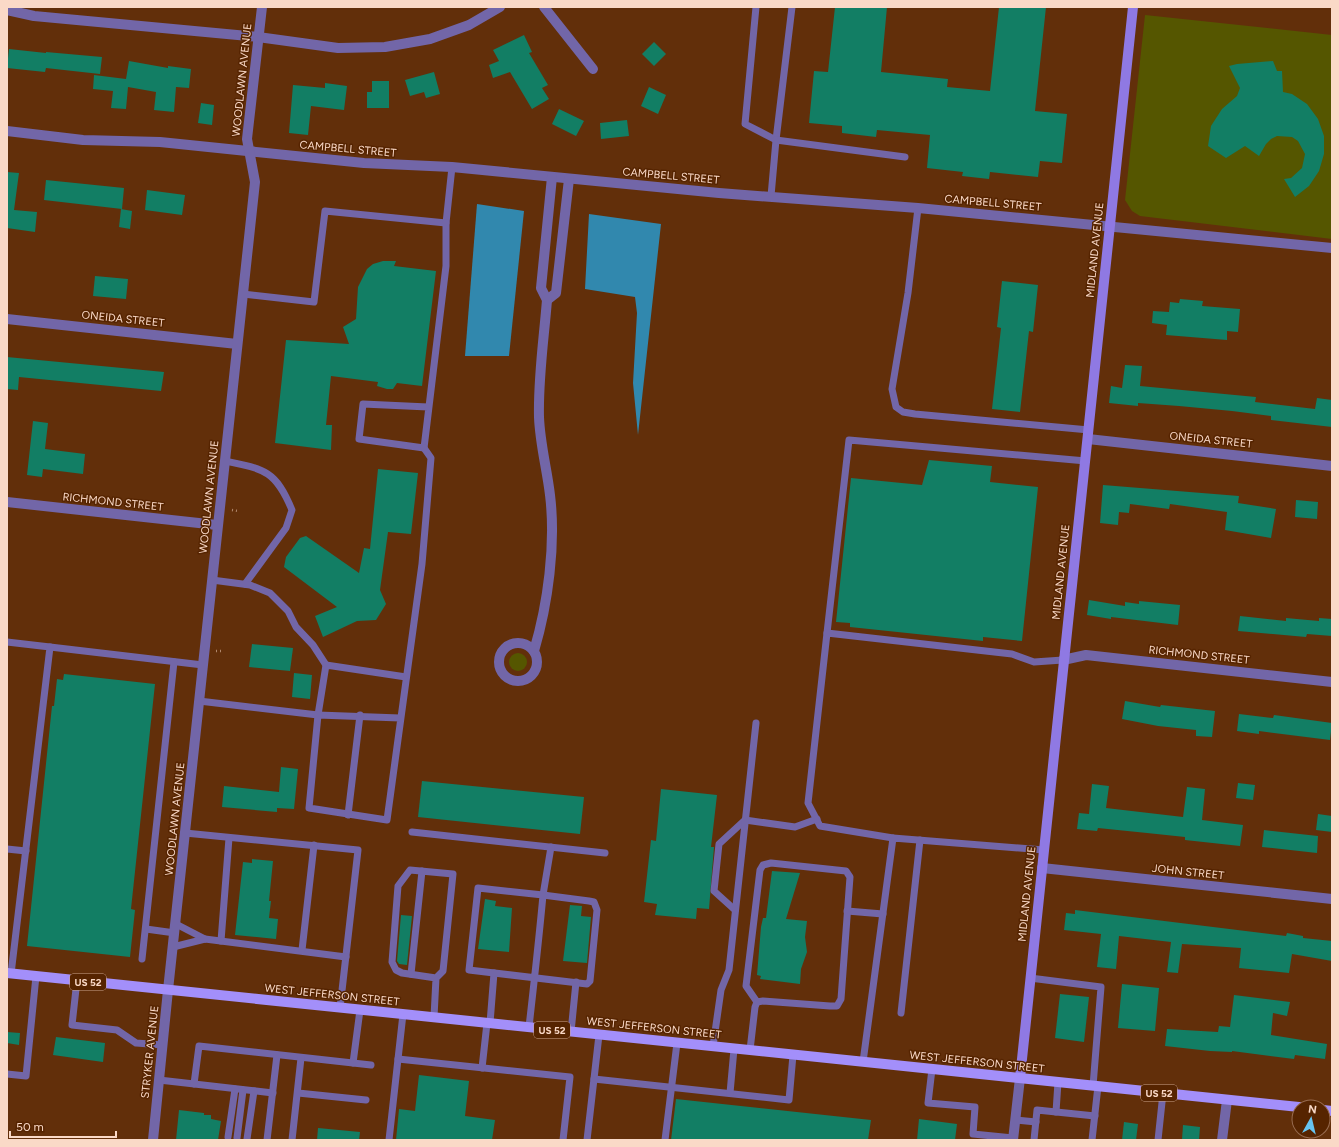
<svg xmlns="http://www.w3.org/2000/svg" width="1339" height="1147" font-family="Figtree,sans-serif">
<rect width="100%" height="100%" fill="#622f0a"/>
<g fill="#555600">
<polygon points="1145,15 1332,35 1332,239 1140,216 1132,211 1125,200"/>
<circle cx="518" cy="662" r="9"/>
</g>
<g fill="#3188ae">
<polygon points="477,204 524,211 509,356 465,356"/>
<polygon points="589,214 661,224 638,435 633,383 637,313 635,297 585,289"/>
</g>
<g fill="#127e64">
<polygon points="835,7 887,7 881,72 948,79 947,87 990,91 999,7 1046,7 1035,111 1067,114 1062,163 1040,161 1038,177 990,172 989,179 962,176 963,172 927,168 930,135 877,130 876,137 842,133 842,126 809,123 814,71 828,72"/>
<polygon points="524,35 532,52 529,53 548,85 542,88 549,99 532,109 510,72 493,78 489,65 499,61 493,50"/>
<polygon points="654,42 666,54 654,66 642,54"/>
<polygon points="9,49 46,53 46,52 102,57 100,74 46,68 45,72 7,68"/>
<polygon points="129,61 168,68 168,66 191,69 189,88 176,87 174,112 154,110 156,92 128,87 126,109 111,108 113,91 93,89 94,75 126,79"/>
<polygon points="1273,61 1277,71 1282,71 1283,92 1292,94 1307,104 1318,119 1324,136 1324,154 1319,171 1309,186 1295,197 1284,179 1291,178 1302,168 1305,154 1298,141 1292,137 1277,136 1271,139 1266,144 1259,156 1245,146 1226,158 1208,146 1211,126 1222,109 1237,96 1240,88 1229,66 1237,64"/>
<polygon points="434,72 440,94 426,98 424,92 410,96 405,80"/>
<polygon points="372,81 389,81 389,108 367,108 367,92 372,92"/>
<polygon points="325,83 347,86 344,110 311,106 308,135 289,133 293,85 325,88"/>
<polygon points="649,87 666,95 658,114 641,106"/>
<polygon points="201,103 214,105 212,125 198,123"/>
<polygon points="559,109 584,121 576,136 552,124"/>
<polygon points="627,120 629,136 601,139 600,123"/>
<polygon points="7,172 19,173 14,210 37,212 35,232 7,228"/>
<polygon points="46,180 124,188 122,209 44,200"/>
<polygon points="147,190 185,195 182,215 145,210"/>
<polygon points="121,209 132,211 130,229 119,227"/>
<polygon points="383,261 396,261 394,266 436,271 422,386 397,383 393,389 387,389 377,386 378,382 331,376 326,425 332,425 331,450 275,443 286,340 349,344 343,327 356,319 358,287 367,269 373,264"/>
<polygon points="95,276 128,279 126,299 93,296"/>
<polygon points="1002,281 1038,285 1033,332 1029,331 1020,412 992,409 1001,328 997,327"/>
<polygon points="1180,299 1203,301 1202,306 1240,309 1238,332 1227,331 1227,340 1166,335 1167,325 1152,323 1153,311 1169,312 1170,302 1179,303"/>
<polygon points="7,357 164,372 161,391 19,377 18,390 7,389"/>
<polygon points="1125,365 1142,366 1140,386 1256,397 1255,402 1315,409 1317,398 1332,400 1332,427 1271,420 1271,416 1232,411 1179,406 1138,403 1138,406 1109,403 1111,386 1122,388"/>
<polygon points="33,421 48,423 45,449 85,454 83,474 43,469 42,477 27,475"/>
<polygon points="929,460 992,466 990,482 1038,487 1022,641 983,637 983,641 850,627 850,623 836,622 851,478 922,485"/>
<polygon points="378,469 418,473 411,534 388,532 380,590 386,604 376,620 357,621 323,637 315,616 337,607 284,567 286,557 300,538 306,536 359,573 364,548 370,549"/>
<polygon points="1103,485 1239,496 1238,503 1276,509 1271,538 1225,530 1227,512 1170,504 1169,509 1130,504 1129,513 1119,512 1118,525 1100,523"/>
<polygon points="1296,500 1318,502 1317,519 1295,517"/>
<polygon points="1089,600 1125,606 1125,602 1139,604 1139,601 1180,605 1178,625 1111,617 1111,619 1087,615"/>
<polygon points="1240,616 1286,621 1286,618 1319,621 1319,618 1332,619 1332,636 1307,634 1306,637 1238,631"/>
<polygon points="252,644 293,648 290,671 249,667"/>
<polygon points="294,673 312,675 310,699 292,697"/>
<polygon points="64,674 155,684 131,909 135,910 130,957 27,946 52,706 54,706 57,679 63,680"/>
<polygon points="1125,701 1160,707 1161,705 1215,711 1212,737 1196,736 1196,730 1158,726 1122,719"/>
<polygon points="1239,714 1273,718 1274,715 1332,723 1330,740 1259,731 1259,734 1237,731"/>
<polygon points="281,767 298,769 294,809 277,808 277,812 222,807 224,786 279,792"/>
<polygon points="422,781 584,797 580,834 418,817"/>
<polygon points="1238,783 1255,785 1253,800 1236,798"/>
<polygon points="1092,784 1109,786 1106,808 1183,817 1187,787 1205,789 1202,820 1243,825 1240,846 1185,840 1185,837 1147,833 1098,828 1097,831 1077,829 1079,813 1089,814"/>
<polygon points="661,789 717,795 711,847 714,847 709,909 697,908 696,919 655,915 657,904 644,902 651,840 656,841"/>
<polygon points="1318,814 1332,816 1332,832 1316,830"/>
<polygon points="1264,830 1318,836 1317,853 1262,847"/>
<polygon points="252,859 273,861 269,901 271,901 269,918 278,919 276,939 235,935 243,862 252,863"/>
<polygon points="772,871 800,873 786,919 807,921 805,937 807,952 801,969 800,984 760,979 761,976 757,975 761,927 763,918 766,918"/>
<polygon points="485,899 496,901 495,906 512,908 509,952 478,949"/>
<polygon points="570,905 582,906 581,916 591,917 587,963 563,961"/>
<polygon points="1075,910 1286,936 1287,933 1303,936 1303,938 1332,941 1332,961 1292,954 1289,973 1239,968 1241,948 1182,944 1178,973 1167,972 1171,942 1119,936 1116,969 1097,967 1101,934 1064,930 1066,913 1075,914"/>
<polygon points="401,915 412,916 407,965 399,964 397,961"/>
<polygon points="1122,984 1159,988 1155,1031 1118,1028"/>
<polygon points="1060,994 1089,997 1084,1042 1055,1038"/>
<polygon points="1234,995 1290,1002 1287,1016 1273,1013 1271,1035 1327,1044 1325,1059 1295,1055 1294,1059 1232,1051 1232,1052 1210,1051 1165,1046 1167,1029 1218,1032 1219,1026 1230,1027"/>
<polygon points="7,1032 20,1033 19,1045 7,1043"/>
<polygon points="56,1037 105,1043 103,1062 53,1055"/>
<polygon points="419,1075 469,1081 465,1116 495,1120 492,1140 396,1140 399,1109 415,1111"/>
<polygon points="676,1099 871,1120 868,1140 671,1140"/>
<polygon points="179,1110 204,1113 204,1115 211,1115 211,1119 221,1121 218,1140 176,1140"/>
<polygon points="919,1119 957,1124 955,1140 917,1140"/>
<polygon points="1124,1122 1138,1124 1136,1140 1122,1140"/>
<polygon points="1183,1125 1200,1127 1199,1140 1182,1140"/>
<polygon points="318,1128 360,1132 359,1140 317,1140"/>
</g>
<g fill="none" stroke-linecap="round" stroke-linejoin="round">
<g stroke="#b0876c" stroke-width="2.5" stroke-dasharray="1 3" stroke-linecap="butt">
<polyline points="232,510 238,511"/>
<polyline points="216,651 223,651"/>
</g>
<g stroke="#7266a8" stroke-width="7">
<polyline points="756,7 745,124 776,140 792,7"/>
<polyline points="771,196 776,140 905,157"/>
<polyline points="918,208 908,293 892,389 896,407 903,412 915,414 1089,430"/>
<polyline points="243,294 314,302 325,211 446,223 452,167"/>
<polyline points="428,407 363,404 359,439 424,448 446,266 446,223"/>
<path d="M225 461C265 469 276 471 292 510L286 528 245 584"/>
<polyline points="212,580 250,585 270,593 288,611 296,627 313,645 326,665"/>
<polyline points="827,633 849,440 1086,461"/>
<polyline points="7,642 50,647 11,974"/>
<polyline points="50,647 203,665"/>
<polyline points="199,701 318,715 326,665 406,677"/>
<polyline points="400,718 318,715 309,808 387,820 422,564 431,458 424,448"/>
<polyline points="348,815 360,715"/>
<polyline points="412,832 605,853"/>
<polyline points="185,833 358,850 340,1008"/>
<polyline points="893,838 820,826 808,803 827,633 1012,654 1034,662 1063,660"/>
<polyline points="7,849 26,851"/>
<polyline points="735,910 714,891 719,844 745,820 795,827 817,819"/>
<polyline points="847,911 883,914"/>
<polyline points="176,924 205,939"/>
<polyline points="146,929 175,933"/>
<polyline points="221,941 229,838"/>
<polyline points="173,947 205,939 346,957"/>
<polyline points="302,950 314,845"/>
<polyline points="142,959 174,662"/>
<polyline points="411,974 422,871"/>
<polyline points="1030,978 1101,987 1093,1086"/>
<polyline points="77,980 72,1025 117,1030 136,1043 163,1045"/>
<polyline points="901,1013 920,840"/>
<polyline points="434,1017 436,978 443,971 453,874 410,870 398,886 392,962 396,970 402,973 436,978"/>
<polyline points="490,1023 494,973"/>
<path d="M529 1027C534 983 539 939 543 895L478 888 469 970 587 984 590 981 597 910 594 902 589 901 543 895 551 847"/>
<polyline points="571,1032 576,982"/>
<polyline points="713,1046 721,990 729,970 756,723"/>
<polyline points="750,1050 755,1007 757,1002 763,1001 830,1006 837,1006 841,999 850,877 846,871 771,863 763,865 760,870 746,986 757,1002"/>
<polyline points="398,1059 570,1077 563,1140"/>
<polyline points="863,1062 893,838 1044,850"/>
<polyline points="353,1063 360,1010"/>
<polyline points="482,1068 487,1023"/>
<polyline points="932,1069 928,1103 975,1107 973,1134 1013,1138"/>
<polyline points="7,1074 26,1076 36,976"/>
<polyline points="594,1079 789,1100 793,1055"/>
<polyline points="159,1080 273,1093"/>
<polyline points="194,1084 199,1046 371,1065"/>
<polyline points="298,1093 366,1100"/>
<polyline points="730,1093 734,1049"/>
<polyline points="1056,1112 1058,1082"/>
<polyline points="1015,1120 1036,1122"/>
<polyline points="228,1137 235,1089"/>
<polyline points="237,1138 243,1090"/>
<polyline points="247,1139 254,1091"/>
<polyline points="267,1140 277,1055"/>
<polyline points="292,1140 301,1058"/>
<polyline points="389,1140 403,1014"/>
<polyline points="587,1140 599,1035"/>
<polyline points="665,1140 677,1043"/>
<polyline points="1034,1140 1037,1110 1095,1116"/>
<polyline points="1092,1140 1098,1086"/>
<polyline points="1158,1140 1163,1093"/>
</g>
<g stroke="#7266a8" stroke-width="10">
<polyline points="544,7 593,69"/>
<polyline points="7,10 34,16 258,37 338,48 385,47 430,39 469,25 500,7"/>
<polyline points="7,131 83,140 160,142 364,163 452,167 719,193 918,208 1332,248"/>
<polyline points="547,300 556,293 569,179"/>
<polyline points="7,319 237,344"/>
<polyline points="1088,439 1332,466"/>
<polyline points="7,502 217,525"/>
<circle cx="518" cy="662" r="19"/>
<path d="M534 651C548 604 556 544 550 495 547 469 540 444 539 417 538 378 544 338 547 300L541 288 552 177"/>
<polyline points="1063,660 1086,655 1332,682"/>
<polyline points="1042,868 1332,899"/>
<polyline points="168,990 255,182 247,139 262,7"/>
<polyline points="1222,1140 1227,1100"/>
</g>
<g stroke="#7266a8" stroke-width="10">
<polyline points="153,1140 168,990"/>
<polyline points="1013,1140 1020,1078"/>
</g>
<polyline stroke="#8f79e3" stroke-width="10" points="1020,1078 1133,7"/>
<g stroke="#a38ffa" stroke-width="10">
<polyline points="7,973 1299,1107"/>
<polyline points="1323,1110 1332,1111"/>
</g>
</g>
<g text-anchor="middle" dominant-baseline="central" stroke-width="3" stroke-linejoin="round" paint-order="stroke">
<g fill="#562400" stroke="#c9a38b" stroke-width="1">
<rect x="70" y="974" width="36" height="16" rx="3"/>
<rect x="534" y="1022" width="36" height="16" rx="3"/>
<rect x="1141" y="1085" width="36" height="16" rx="3"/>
</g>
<g font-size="10" font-weight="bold" fill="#fad9c7">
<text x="88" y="982">US 52</text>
<text x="552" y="1030">US 52</text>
<text x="1159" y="1093">US 52</text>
</g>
<g font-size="11" fill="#fad9c7" stroke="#562400">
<text transform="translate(242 80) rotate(-84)">WOODLAWN AVENUE</text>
<text transform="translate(348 149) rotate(5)">CAMPBELL STREET</text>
<text transform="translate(671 176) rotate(5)">CAMPBELL STREET</text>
<text transform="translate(993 203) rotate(5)">CAMPBELL STREET</text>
<text transform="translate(1095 250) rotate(-84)">MIDLAND AVENUE</text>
<text transform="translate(123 319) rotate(6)">ONEIDA STREET</text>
<text transform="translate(1211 440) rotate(6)">ONEIDA STREET</text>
<text transform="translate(209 497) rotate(-84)">WOODLAWN AVENUE</text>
<text transform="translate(113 502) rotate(6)">RICHMOND STREET</text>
<text transform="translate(1061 572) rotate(-84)">MIDLAND AVENUE</text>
<text transform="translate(1199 655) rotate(6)">RICHMOND STREET</text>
<text transform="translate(175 819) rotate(-84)">WOODLAWN AVENUE</text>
<text transform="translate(1188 872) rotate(6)">JOHN STREET</text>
<text transform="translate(1027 894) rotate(-84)">MIDLAND AVENUE</text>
<text transform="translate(332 995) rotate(6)">WEST JEFFERSON STREET</text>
<text transform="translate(654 1028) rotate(6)">WEST JEFFERSON STREET</text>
<text transform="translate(150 1052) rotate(-84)">STRYKER AVENUE</text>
<text transform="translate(977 1062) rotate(6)">WEST JEFFERSON STREET</text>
</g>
</g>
<rect width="1339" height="1147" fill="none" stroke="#fad9c7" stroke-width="16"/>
<g transform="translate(1311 1119) rotate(8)"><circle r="19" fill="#562400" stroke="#986c50"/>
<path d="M0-3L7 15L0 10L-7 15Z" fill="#67c4f0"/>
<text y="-6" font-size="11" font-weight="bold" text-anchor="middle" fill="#fad9c7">N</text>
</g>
<path d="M10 1131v6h106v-6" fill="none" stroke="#fad9c7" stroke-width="2"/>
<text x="16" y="1131" font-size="12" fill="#fad9c7" stroke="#562400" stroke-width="3" paint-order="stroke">50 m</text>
</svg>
